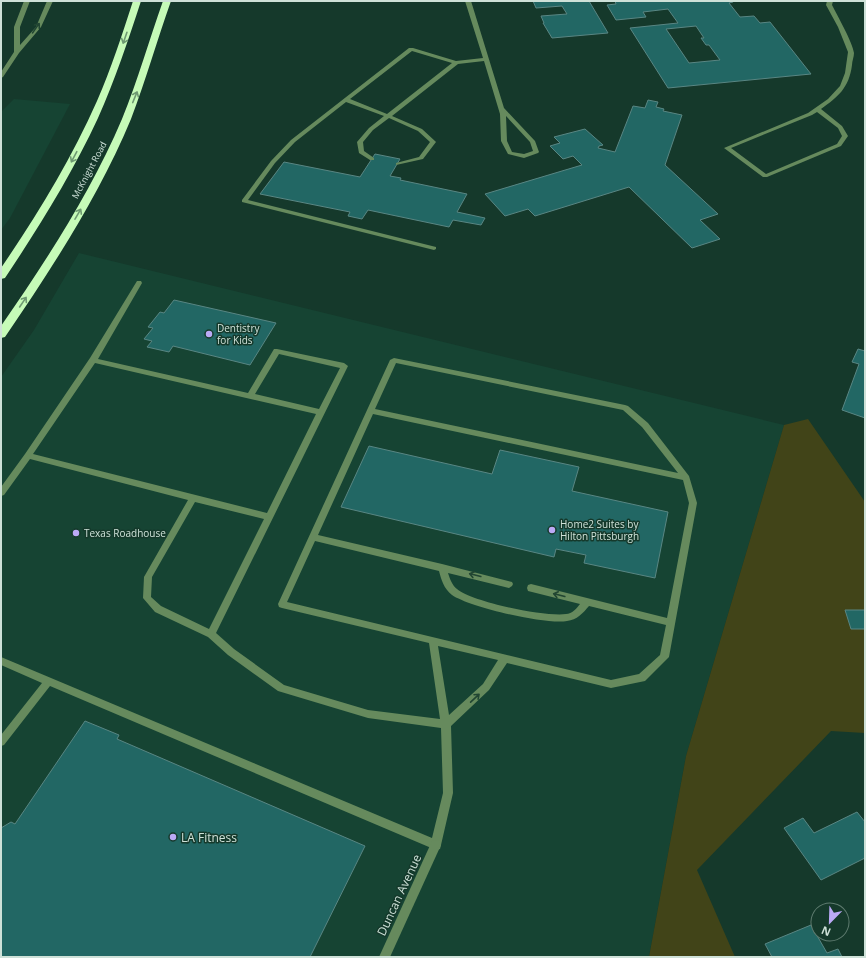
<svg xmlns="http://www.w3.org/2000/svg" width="866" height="958" font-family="'Open Sans',sans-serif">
<rect width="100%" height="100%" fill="#15392b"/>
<g fill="#164433">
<polygon points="14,99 70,104 10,218 1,230 1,112"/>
<polygon points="79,253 784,425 686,756 649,957 1,957 1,377 34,330"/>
</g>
<polygon fill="#414418" points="808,419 865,502 865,733 831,731 697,870 735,957 649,957 686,756 784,425"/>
<g fill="#226764" stroke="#598683" fill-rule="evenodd">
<polygon points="531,1 589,1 608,33 552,38 543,23 544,23 541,16 567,14 562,6 536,8 533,1"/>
<path d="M615 1H732L733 2 729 3 740 17 754 16 760 23 770 22 811 74 668 88 630 28 678 23 668 9 643 12 646 17 616 20 607 5 616 4ZM696 26 704 38H701L706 45H709L720 60 689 63 666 29Z"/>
<polygon points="648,100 658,102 656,107 664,109 663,111 682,115 665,165 718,214 700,220 720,239 692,248 629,187 535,216 528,209 505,216 485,194 582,165 573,156 563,159 550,146 560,143 554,137 585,129 603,145 599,146 598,148 615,152 633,106 645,108"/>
<polygon points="375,154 400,159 390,176 401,178 400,180 467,194 457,212 485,218 481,225 453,220 449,227 368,210 362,219 348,216 350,212 260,194 284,162 360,177"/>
<polygon points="174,300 276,323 250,365 173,346 169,352 147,347 152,341 144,339 153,328 148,327 160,312 164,313"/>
<polygon points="858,349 865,351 865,418 842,410 859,364 852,362"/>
<polygon points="369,446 492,474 500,450 579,467 572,491 668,512 655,578 584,563 586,555 556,549 554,557 341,507"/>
<polygon points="845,610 865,610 865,629 851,629"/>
<polygon points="85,721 119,735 117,739 365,846 310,957 1,957 1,828 11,822 15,824"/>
<polygon points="857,812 865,822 865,858 821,880 784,828 803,818 814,833"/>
<polygon points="811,925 827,953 838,949 842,957 772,957 765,944"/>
</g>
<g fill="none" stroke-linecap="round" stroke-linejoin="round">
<g fill="#668a5d" fill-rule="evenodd">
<path d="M465 1H471L504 108 535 141 539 152 538 153 524 158 508 154 501 141 500 114 484 61 458 64 392 116 422 129 435 141 436 142 423 159 396 165V163L419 157 430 142 418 131 389 118 373 130 363 142 364 151 374 158V160H370L359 153 357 142 369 128 384 116 346 102 295 142 275 163 248 200 436 247V249L434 250 242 202V200L271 161 291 140 409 48H413L456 61 483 58ZM412 51 452 63 387 114 350 99ZM506 116 530 142 533 151 524 154 512 152 507 141Z"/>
<path d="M827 1H833L832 5C837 15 853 43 854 53 854 57 852 61 852 65 849 88 838 97 821 109L842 126 848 136 841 146 767 177H763L724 148 808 113 828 99 840 86 845 73 848 52 838 27 826 5ZM817 112 838 128 842 136 837 144 766 174 731 148 812 115Z"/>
<path d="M137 281H141L142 283 98 359 248 393 274 349H277L344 363 348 366 216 633 234 649 284 685 368 710 440 719 429 643 282 608 279 607 278 604 390 360 394 358 625 405 628 406 648 423 689 476 697 503 669 657 645 681 611 688 507 663 489 690 451 726 453 793 441 845 440 849 436 850 50 686 4 745 1 746V735L42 683 1 665V657L432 838 443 793 441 728 368 718 278 691 228 655 208 637 155 612 143 598 144 577 188 500 30 459 4 495 1 496V487L25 454 90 358ZM279 354 340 368 319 409 255 394ZM95 363 316 414 267 513 33 454ZM396 363 623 410 642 427 678 473 375 409ZM373 414 683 480 689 503 667 618 531 584 528 585 527 588 528 591 580 604C577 608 572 614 566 614 545 617 472 602 457 589 452 585 450 579 448 573L509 588 512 586 513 584 512 582 442 564 318 535ZM195 502 264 519 209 629 161 606 151 597 152 577ZM315 541 439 571C441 579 444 589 452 595 469 607 546 625 567 621 577 620 583 613 589 606L666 625 660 655 639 674 611 680 287 602ZM438 646 498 660 483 684 449 715Z"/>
</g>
<g fill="#668a5d" fill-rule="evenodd">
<polygon points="24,1 30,1 20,27 20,45 36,27 47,1 53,1 41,27 19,53 3,77 1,78 1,72 14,52 14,27"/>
<polygon points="436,840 440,841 441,845 390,957 379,957 432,841"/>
</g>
<g fill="#c6fbb8" fill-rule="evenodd">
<path d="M133 1H141C128 41 115 80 98 118 72 174 39 227 5 278L1 279V268C37 215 71 160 97 101 111 69 122 35 133 1Z"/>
<path d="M163 1H171C157 40 146 80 131 119 99 196 52 268 5 337L1 338V326C46 261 91 192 122 119 138 80 149 40 163 1Z"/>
</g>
</g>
<defs><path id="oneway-shaft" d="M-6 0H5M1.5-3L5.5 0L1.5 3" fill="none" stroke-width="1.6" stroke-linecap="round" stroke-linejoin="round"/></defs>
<g stroke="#214532">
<use href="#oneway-shaft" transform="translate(36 28) rotate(-55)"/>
<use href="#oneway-shaft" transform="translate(475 575) rotate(-166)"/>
<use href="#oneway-shaft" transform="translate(559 595) rotate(-166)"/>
<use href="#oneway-shaft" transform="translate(475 698) rotate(-43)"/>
</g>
<g stroke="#6e9a72">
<use href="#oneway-shaft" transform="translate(125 38) rotate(109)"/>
<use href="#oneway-shaft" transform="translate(135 97) rotate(-68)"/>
<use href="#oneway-shaft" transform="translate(74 157) rotate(118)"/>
<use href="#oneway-shaft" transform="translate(78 214) rotate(-60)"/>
<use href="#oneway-shaft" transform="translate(23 302) rotate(-56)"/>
</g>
<g fill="#bbaaf6" stroke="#15392b" stroke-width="1.5">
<circle cx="209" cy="334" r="4"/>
<circle cx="552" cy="530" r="4"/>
<circle cx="76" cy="533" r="4"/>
<circle cx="173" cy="837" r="4"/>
</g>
<g text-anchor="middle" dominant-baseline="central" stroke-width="3" stroke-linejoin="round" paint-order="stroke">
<g font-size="9" fill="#cee1d8" stroke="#15392b">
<text transform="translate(89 170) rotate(-62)">McKnight Road</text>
</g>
<g font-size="10" fill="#cee1d8" stroke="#15392b" text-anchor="start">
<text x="217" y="328">Dentistry<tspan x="217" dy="12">for Kids</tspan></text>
<text x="560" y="524">Home2 Suites by<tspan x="560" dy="12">Hilton Pittsburgh</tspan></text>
<text x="84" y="533">Texas Roadhouse</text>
</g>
<g font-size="12" fill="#cee1d8" stroke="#15392b" text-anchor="start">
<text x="181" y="837">LA Fitness</text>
</g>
<g font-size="12" fill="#cee1d8" stroke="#15392b">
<text transform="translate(399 895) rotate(-65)">Duncan Avenue</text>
</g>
</g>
<rect width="866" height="958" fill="none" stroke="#cee1d8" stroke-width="4"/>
<g transform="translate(830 922) rotate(203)"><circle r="19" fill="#15392b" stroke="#5f7c70"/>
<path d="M0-3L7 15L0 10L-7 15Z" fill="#bbaaf6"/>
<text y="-6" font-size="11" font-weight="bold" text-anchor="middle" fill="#cee1d8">N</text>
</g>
</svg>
